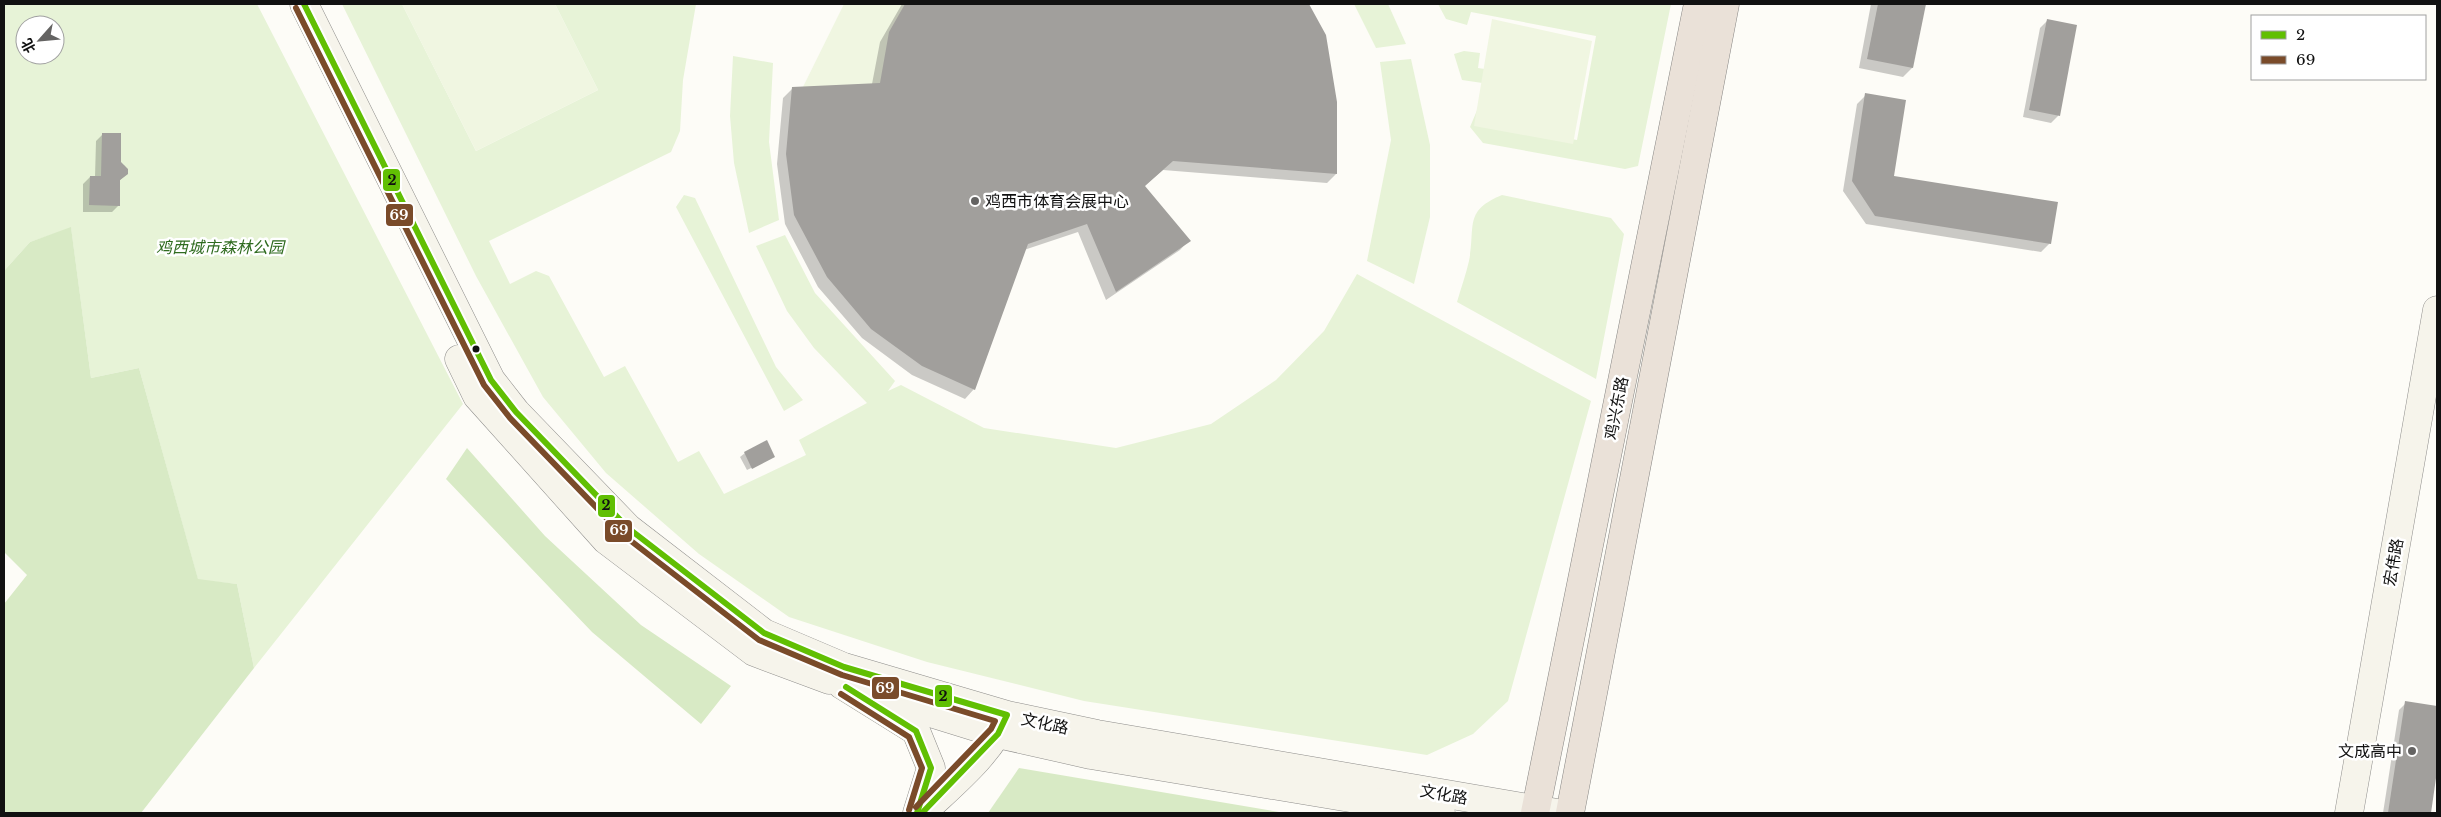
<svg xmlns="http://www.w3.org/2000/svg" width="2441" height="817" font-family="'Libre Baskerville','Noto Sans SC',serif">
<rect width="100%" height="100%" fill="#fdfcf7"/>
<g fill="#e7f3d7" fill-rule="evenodd">
<path d="M4 4H257L463 404 254 668 237 584 198 580 139 368 91 378 71 228 30 242 4 271ZM25 25H55V55H25Z"/>
<polygon points="342,4 402,4 476,151 598,90 555,4 696,4 683,80 680,131 671,152 489,241 510,284 536,271 549,276 604,377 625,366 678,462 699,451 724,494 806,455 799,440 867,403 814,348 787,311 756,246 785,235 815,293 895,381 888,391 901,385 984,428 1116,448 1211,424 1276,380 1324,331 1357,274 1591,401 1508,701 1473,734 1427,755 1084,701 927,662 789,617 699,554 606,473 543,397 476,276"/>
<polygon points="1354,4 1388,4 1406,44 1376,48"/>
<polygon points="1438,4 1671,4 1638,166 1625,169 1483,143 1470,127 1478,108 1493,124 1577,140 1596,36 1471,12 1467,25 1446,19"/>
<polygon points="1464,51 1480,53 1478,68 1498,71 1496,85 1462,80 1454,54"/>
<polygon points="733,56 773,63 769,142 779,220 749,233 734,163 730,116"/>
<polygon points="1411,59 1430,145 1430,217 1414,284 1367,261 1391,140 1380,62"/>
<polygon points="684,195 695,198 776,367 803,400 784,411 676,207"/>
<path d="M1502 195 1611 218 1624 234 1596 379 1457 302C1461 288 1466 274 1469 261 1476 226 1463 211 1502 195Z"/>
</g>
<g fill="#d8eac5">
<polygon points="71,227 91,378 139,368 198,579 237,584 254,668 141,813 4,813 4,604 27,575 4,552 4,271 30,242"/>
<polygon points="467,448 545,536 641,625 731,686 701,724 592,632 446,479"/>
<polygon points="1019,768 1285,813 988,813"/>
</g>
<g fill="#f0f6e1">
<polygon points="402,4 555,4 598,90 476,151"/>
<polygon points="844,4 935,4 945,13 897,103 800,93"/>
<polygon points="1492,19 1592,41 1573,144 1474,126"/>
</g>
<g fill="#0003">
<polygon points="902,4 1307,4 1325,36 1336,174 1327,183 1163,170 1143,187 1189,240 1180,250 1106,300 1078,232 1024,250 974,389 965,399 912,375 862,338 818,287 785,224 777,164 783,98 792,89 872,84 880,42"/>
<polygon points="1871,4 1924,4 1912,68 1903,77 1859,68"/>
<polygon points="2047,21 2058,116 2051,123 2023,117 2040,28"/>
<polygon points="1866,95 1892,177 2050,243 2041,252 1866,224 1843,191 1857,104"/>
<polygon points="103,134 119,163 125,166 127,174 119,181 119,205 112,212 83,212 83,184 90,177 95,177 96,141"/>
<polygon points="745,453 774,457 747,470 740,457"/>
<polygon points="2406,703 2437,708 2437,763 2430,813 2383,813 2399,710"/>
</g>
<g fill="#a19f9c">
<polygon points="905,4 1309,4 1326,35 1337,102 1337,174 1173,161 1145,186 1191,241 1116,292 1087,224 1028,244 975,390 922,366 871,329 827,277 794,215 786,154 792,87 880,83 889,32"/>
<polygon points="1878,4 1926,4 1913,68 1867,59"/>
<polygon points="2047,19 2077,25 2060,116 2029,110"/>
<polygon points="1865,93 1906,100 1894,176 2058,202 2051,244 1875,216 1852,181"/>
<polygon points="102,133 121,133 121,162 128,169 128,174 120,180 120,206 89,205 90,176 101,176"/>
<polygon points="767,440 775,457 752,469 744,452"/>
<polygon points="2405,701 2437,706 2437,771 2431,813 2388,813"/>
</g>
<g fill="none" stroke-linecap="round" stroke-linejoin="round">
<defs>
<g id="secondary">
<polyline points="304,4 491,380 516,412 628,528 764,633 844,667 1007,715 1097,734 1557,813"/>
<polyline points="459,359 477,396 606,540 754,652 829,680"/>
<polyline points="842,685 916,731 931,768 917,813"/>
<polyline points="898,703 998,734 1091,755 1441,813"/>
<path d="M922 813C951 785 988 756 1005 719"/>
<polyline points="2349,813 2437,310"/>
</g>
<g id="highway">
<polyline points="1535,813 1698,4"/>
<polyline points="1570,813 1725,4"/>
</g>
</defs>
<use href="#secondary" stroke="#8e8d8b" stroke-width="29"/>
<use href="#highway" stroke="#858482" stroke-width="29"/>
<use href="#secondary" stroke="#f6f4eb" stroke-width="28"/>
<use href="#highway" stroke="#eae1d8" stroke-width="28"/>
<defs>
<g id="bus-1">
<polyline points="304,4 491,380 516,412 628,528 764,633 844,667 1007,715 998,734 922,813"/>
<polyline points="846,687 916,731 931,768 917,813"/>
</g>
<g id="bus-2">
<polyline points="296,8 484,385 510,418 622,534 759,640 842,675 995,721 991,729 916,807"/>
<polyline points="841,694 909,737 922,768 909,810"/>
</g>
</defs>
<use href="#bus-1" stroke="#fff" stroke-width="10"/>
<use href="#bus-2" stroke="#fff" stroke-width="10"/>
<use href="#bus-1" stroke="#61bf03" stroke-width="6"/>
<use href="#bus-2" stroke="#7a4b2a" stroke-width="6"/>
</g>
<g fill="#646362" stroke="#fff" stroke-width="2">
<circle cx="975" cy="201" r="5"/>
<circle cx="2412" cy="751" r="5"/>
</g>
<circle fill="#111" stroke="#fff" stroke-width="2" cx="476" cy="349" r="4.5"/>
<g text-anchor="middle" dominant-baseline="central" stroke-width="5" stroke-linejoin="round" paint-order="stroke">
<g font-size="16" fill="#111" stroke="#fff" text-anchor="start">
<text x="985" y="201">鸡西市体育会展中心</text>
<text x="2402" y="751" text-anchor="end">文成高中</text>
</g>
<g font-size="16" font-style="italic" fill="#2f6b1f" stroke="#fff">
<text x="220" y="247">鸡西城市森林公园</text>
</g>
<g font-size="16" fill="#111" stroke="#fff">
<text transform="translate(1616 408) rotate(-79)">鸡兴东路</text>
<text transform="translate(2393 562) rotate(-80)">宏伟路</text>
<text transform="translate(1045 723) rotate(12)">文化路</text>
<text transform="translate(1444 794) rotate(10)">文化路</text>
</g>
</g>
<g stroke="#fff" stroke-width="2">
<rect x="382" y="168" width="19" height="24" rx="5" fill="#61bf03"/>
<rect x="385" y="203" width="29" height="24" rx="5" fill="#7a4b2a"/>
<rect x="597" y="494" width="19" height="24" rx="5" fill="#61bf03"/>
<rect x="604" y="519" width="29" height="24" rx="5" fill="#7a4b2a"/>
<rect x="871" y="676" width="29" height="24" rx="5" fill="#7a4b2a"/>
<rect x="934" y="684" width="19" height="24" rx="5" fill="#61bf03"/>
</g>
<g font-size="14" text-anchor="middle" font-weight="bold" fill="#fff">
<text x="399" y="220">69</text>
<text x="619" y="535">69</text>
<text x="885" y="693">69</text>
</g>
<g font-size="14" text-anchor="middle" font-weight="bold" fill="#111">
<text x="392" y="185">2</text>
<text x="606" y="510">2</text>
<text x="943" y="701">2</text>
</g>
<rect width="2441" height="817" fill="none" stroke="#111111" stroke-width="10"/>
<rect x="2251" y="15" width="175" height="65" fill="#ffffff" stroke="#a0a0a0"/>
<rect x="2261" y="31" width="25" height="8" fill="#61bf03" stroke="#a0a0a0"/>
<text x="2296" y="40" font-size="15" fill="#111111">2</text>
<rect x="2261" y="56" width="25" height="8" fill="#7a4b2a" stroke="#a0a0a0"/>
<text x="2296" y="65" font-size="15" fill="#111111">69</text>
<g transform="translate(40 40) rotate(243)"><circle r="24" fill="#ffffff" stroke="#a0a0a0"/>
<path d="M0-4L9 19L0 12L-9 19Z" fill="#646362"/>
<text y="-8" font-size="14" font-weight="bold" text-anchor="middle" fill="#111111">北</text>
</g>
</svg>
